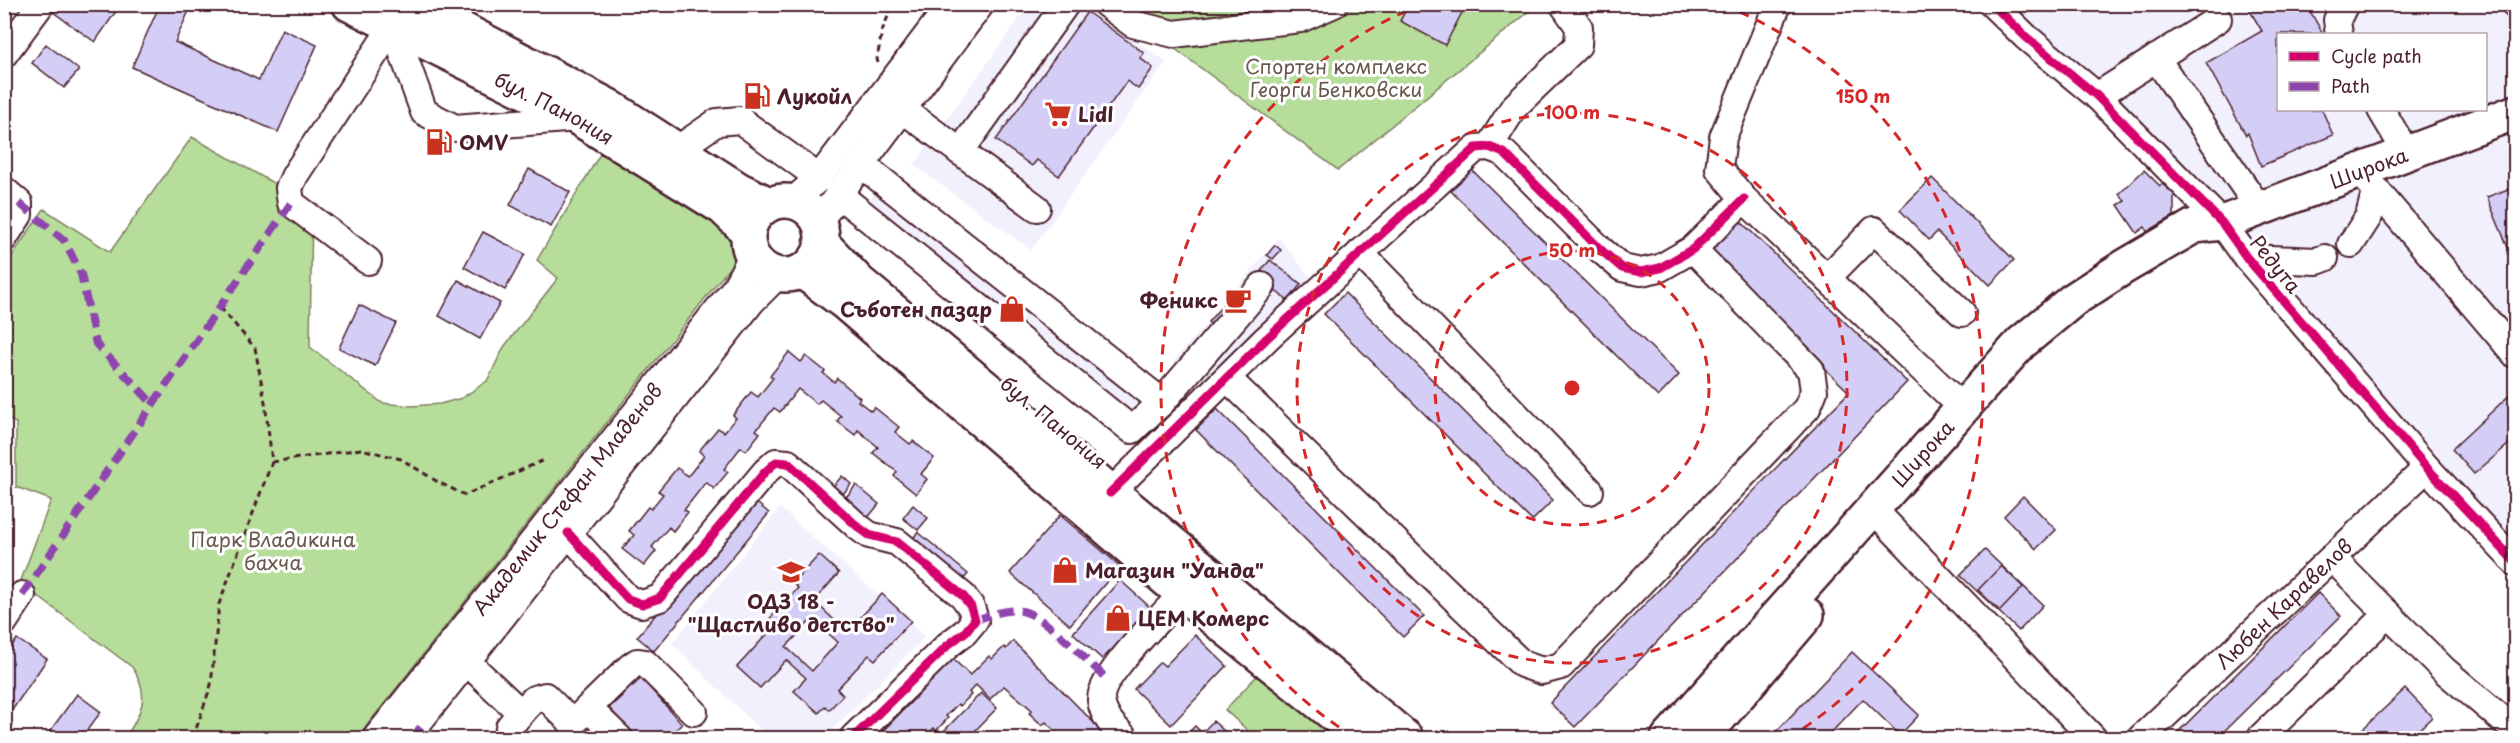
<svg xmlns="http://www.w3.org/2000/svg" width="2520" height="743" font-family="'Playpen Sans',sans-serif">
<rect width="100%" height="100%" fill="#fff"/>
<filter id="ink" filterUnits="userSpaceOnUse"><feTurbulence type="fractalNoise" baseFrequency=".0167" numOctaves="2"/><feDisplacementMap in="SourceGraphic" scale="12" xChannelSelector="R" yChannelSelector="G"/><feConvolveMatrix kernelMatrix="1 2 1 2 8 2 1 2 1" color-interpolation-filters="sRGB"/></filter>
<g filter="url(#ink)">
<g fill="#f2f0fd" fill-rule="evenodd">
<polygon points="1029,5 1086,5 1166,62 1031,250 914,165"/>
<path d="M1992 5H2515V570L2247 258ZM2278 34H2486V110H2278Z"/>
<polygon points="889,175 1173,397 1131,441 852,222"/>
<polygon points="1279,238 1312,279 1203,386 1173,362"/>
<polygon points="780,508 925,637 824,738 769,738 672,644"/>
</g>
<g fill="#b6de9a" stroke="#807e62" stroke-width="1.5">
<polygon points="1116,5 1537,5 1338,170"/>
<path d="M192 137 312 205 310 347 382 403 411 406 440 404 462 398 487 381 504 347 558 278 537 260 603 149 740 236 741 253 357 738H125C142 713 151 694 132 667L20 583 51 500 16 487V423L5 418V266L44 209 110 252Z"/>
<polygon points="1266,666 1345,738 1256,738 1225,710"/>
</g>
<g fill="#d4cef7" stroke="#4a1f2b" stroke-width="1.5" fill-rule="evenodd">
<polygon points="58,4 121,4 95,42 53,12"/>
<polygon points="160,4 192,4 175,42 259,80 282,29 317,45 278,132 132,67"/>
<polygon points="1409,4 1465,4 1466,5 1445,45 1400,21"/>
<polygon points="2246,4 2306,4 2323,34 2278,34 2278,110 2322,110 2333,135 2261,166 2248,133 2246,135 2206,63 2262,31"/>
<polygon points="1087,12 1144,53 1140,58 1153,68 1138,89 1127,81 1059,176 1037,160 1032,166 996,140"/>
<polygon points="46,44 79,70 64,88 32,63"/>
<polygon points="529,169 570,192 551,227 510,205"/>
<polygon points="1471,169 1679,375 1658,397 1450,190"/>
<polygon points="2144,170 2160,186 2162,184 2174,194 2174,216 2147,232 2145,227 2137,233 2118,205 2125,201 2119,194"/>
<polygon points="1932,178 2014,260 1990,285 1937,232 1929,240 1900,210"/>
<polygon points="2516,186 2516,267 2487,197"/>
<polygon points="1735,216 1907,382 1575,727 1550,703 1849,392 1702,250"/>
<polygon points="483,232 525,254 505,290 464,267"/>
<polygon points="1275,245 1281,250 1273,259 1267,255"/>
<polygon points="1270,260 1301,284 1288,301 1257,276"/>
<polygon points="458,280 500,303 480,339 439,316"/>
<polygon points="1235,291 1245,300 1216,328 1208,322"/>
<polygon points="1345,293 1553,500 1532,521 1324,314"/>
<polygon points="359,305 396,323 375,366 339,348"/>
<polygon points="789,352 801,362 806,356 825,371 823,373 834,382 837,378 860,398 858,401 871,411 874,407 899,427 895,432 910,444 913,441 934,458 921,474 927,479 916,494 894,476 897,472 873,453 878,447 858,430 855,435 837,421 841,416 821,400 817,404 798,389 780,412 774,408 756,430 760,433 746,451 741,447 724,469 728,472 714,489 706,482 684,510 688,512 673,531 669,527 652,547 656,551 644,566 622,549 634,535 629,531 648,507 651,509 663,494 658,491 677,468 688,476 704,456 699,451 718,428 724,432 736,418 733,415 751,392 758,397 773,378 770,376"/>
<polygon points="2516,389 2516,438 2474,474 2452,449"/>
<polygon points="1217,409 1424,616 1403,637 1196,430"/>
<polygon points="842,476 851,484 840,498 830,490"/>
<polygon points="856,485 879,504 866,520 843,501"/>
<polygon points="2023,496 2056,530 2036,549 2004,516"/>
<polygon points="752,499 769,513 654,651 637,637"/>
<polygon points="913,505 928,518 918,530 903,518"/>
<polygon points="1060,515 1120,566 1070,625 1010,573"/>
<polygon points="918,532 968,574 959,584 910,542"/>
<polygon points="1985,550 2043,605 2019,631 1960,575"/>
<path d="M819 555 839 573 814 601 847 632 882 594 911 621 875 660 869 655 837 689 843 695 829 710 825 706 819 713 794 691 806 678 786 660 760 688 737 667 770 631 764 625 798 588 793 583ZM812 619 838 642 812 671 786 647Z"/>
<polygon points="2001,566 2023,587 2000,611 1978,590"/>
<polygon points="1120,580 1153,610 1102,659 1073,633"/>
<polygon points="2318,593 2341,616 2217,738 2172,738"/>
<polygon points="1195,635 1227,666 1171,725 1134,689 1160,662 1165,666"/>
<polygon points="17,639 47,659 4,722 4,658"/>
<polygon points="1013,641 1108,737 1113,738 1056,738 1052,735 1055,731 1046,722 1042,725 1029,713 1032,710 1004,686 990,699 976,685 969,692 971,695 960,706 958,704 946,716 948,718 936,731 934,728 924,738 876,738 953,659 970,675 989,656 992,659 1004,647 1006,649"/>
<polygon points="1852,652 1919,715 1900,735 1863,699 1826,738 1770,738"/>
<polygon points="641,678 682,724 669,736 671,738 637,738 609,708 622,696 616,690 627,680 633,686"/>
<polygon points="2405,689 2432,717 2410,738 2353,738"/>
<polygon points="981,693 997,708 968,738 937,738"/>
<polygon points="77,694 101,712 81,738 45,738"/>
<polygon points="1213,721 1232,738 1183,738 1195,726 1202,733"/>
</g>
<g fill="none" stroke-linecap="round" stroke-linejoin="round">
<defs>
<g id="minor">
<polyline points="1106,4 1133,24 1174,34 1300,19 1334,4"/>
<polyline points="1778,4 1723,137 1719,169 1744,199 1963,408"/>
<polyline points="1992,4 2026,37 2097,96 2222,223 2247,258 2427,468 2516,563"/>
<polyline points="2515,4 2516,6"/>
<polyline points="393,26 424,112 455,128 578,118"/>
<polyline points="2339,34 2337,20 2345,4"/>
<polyline points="4,54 41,4"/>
<polyline points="2156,58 2259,208"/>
<polyline points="2097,96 2218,19"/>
<polyline points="902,109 1037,208"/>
<polyline points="2381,110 2406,152"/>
<polyline points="1489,147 1514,107 1578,45 1579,27 1563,4"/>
<polyline points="678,149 717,122 740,120 819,178"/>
<polyline points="960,152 1065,5"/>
<polyline points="861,164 1162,402"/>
<polyline points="2358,169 2516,355"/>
<polyline points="4,190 19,203 19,215 4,238"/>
<polyline points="838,194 1132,430 1162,402 1262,286"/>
<polyline points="793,201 819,178 951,4"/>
<polyline points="819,221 981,4"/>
<polyline points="2351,244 2369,216 2376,189"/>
<polyline points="1360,253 1590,491"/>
<polyline points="2247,258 2317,261 2325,258"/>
<polyline points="368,261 291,203 289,188 295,175 393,26 404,14"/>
<polyline points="1827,278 1874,230 1962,313"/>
<polyline points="1227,378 1522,664 1542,671 1561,666 1807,408 1814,391 1811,370 1693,249"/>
<polyline points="1110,493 1267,338 1476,148 1489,147 1504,153 1601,250 1622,268 1641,272 1660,268 1693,249 1744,199"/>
<polyline points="1873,509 2093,738"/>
<polyline points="568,533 628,599 642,604 660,598 765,472 776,462 788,463 857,526 869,535 897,542 963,596 971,607 975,620 965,632 948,645 853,738"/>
<polyline points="2333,559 2444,670 2516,731"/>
<polyline points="4,622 22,595"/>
<polyline points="467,662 521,713 534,699 545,696 569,720 574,722 588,708 619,738"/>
<polyline points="588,708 630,667 637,662 645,663 694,712"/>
<path id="s1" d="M376 738 735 288 752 256"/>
<polyline points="406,738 752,301 778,275"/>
<polyline points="508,738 509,727 521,713"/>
<path d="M1125 738C1114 727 1103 717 1101 700 1099 676 1165 613 1183 594"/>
<path id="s2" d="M2141 738 2427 468"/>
<polyline points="2260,738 2388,614"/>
</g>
<g id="major">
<path id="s3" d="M349 4 578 118 723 208 747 231"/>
<polyline points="414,4 607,105 738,189 767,203"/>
<circle cx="785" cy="238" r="37"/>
<polyline points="822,243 859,282 1406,738"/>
<polyline points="802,271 845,303 1183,594 1363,738"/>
<path id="s4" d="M1668 738 2021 343 2073 300 2124 267 2194 226 2222 223 2516 112"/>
<polyline points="1702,738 1807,615"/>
</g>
</defs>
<use href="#minor" stroke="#4a1f2b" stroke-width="30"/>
<use href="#major" stroke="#4a1f2b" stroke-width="38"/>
<g stroke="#4a1f2b" stroke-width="3" stroke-dasharray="6 4.5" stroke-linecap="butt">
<polyline points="878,63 877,59 882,31 893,4"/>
<polyline points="272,462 361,449 401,459 438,482 465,495 544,460"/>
<polyline points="193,738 211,685 219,604 272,462 265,402 255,348 220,307"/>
</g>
<use href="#minor" stroke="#fff" stroke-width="26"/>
<use href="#major" stroke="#fff" stroke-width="33"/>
<g stroke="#8e44ad" stroke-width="8" stroke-dasharray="15 8" stroke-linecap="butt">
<polyline points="19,203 64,240 81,274 96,344 153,404"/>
<polyline points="22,595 291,203"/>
<path d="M975 620C989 616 1007 608 1022 611 1044 615 1089 663 1107 679"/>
<polyline points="415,728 428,738"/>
</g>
<defs>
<g id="cycleway">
<polyline points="1992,4 2026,37 2097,96 2222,223 2247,258 2427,468 2516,563"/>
<polyline points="1110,493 1267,338 1476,148 1489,147 1504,153 1601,250 1622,268 1641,272 1660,268 1693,249 1744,199"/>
<polyline points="568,533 628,599 642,604 660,598 765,472 776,462 788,463 857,526 869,535 897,542 963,596 971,607 975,620 965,632 948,645 853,738"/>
</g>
</defs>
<use href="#cycleway" stroke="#fff" stroke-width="13"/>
<use href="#cycleway" stroke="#d6006c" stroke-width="9"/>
</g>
</g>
<g fill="none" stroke="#d62828" stroke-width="3" stroke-dasharray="10 8">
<circle cx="1572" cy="388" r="137"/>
<circle cx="1572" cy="388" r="275"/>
<path d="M1354 737A412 412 0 0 1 1421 5M1723 5A412 412 0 0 1 1790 737"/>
</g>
<defs>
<symbol id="fuel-bare" viewBox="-9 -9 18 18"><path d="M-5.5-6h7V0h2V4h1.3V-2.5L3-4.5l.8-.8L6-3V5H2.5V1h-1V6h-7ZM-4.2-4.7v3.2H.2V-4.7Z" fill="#c8321e" stroke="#fff" stroke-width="2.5" paint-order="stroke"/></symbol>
<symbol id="supermarket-bare" viewBox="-9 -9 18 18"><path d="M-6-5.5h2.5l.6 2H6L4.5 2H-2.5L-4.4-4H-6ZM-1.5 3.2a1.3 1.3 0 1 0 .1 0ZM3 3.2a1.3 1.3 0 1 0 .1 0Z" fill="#c8321e" stroke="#fff" stroke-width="2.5" paint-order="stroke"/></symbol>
<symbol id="cafe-bare" viewBox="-9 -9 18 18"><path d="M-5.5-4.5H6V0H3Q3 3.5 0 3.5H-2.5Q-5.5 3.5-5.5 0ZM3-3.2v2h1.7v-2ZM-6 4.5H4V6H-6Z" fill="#c8321e" stroke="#fff" stroke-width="2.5" paint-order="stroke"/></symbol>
<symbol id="shop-bare" viewBox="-9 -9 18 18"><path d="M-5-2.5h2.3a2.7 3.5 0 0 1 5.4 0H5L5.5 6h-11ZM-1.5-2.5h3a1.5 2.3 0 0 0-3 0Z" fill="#c8321e" stroke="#fff" stroke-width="2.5" paint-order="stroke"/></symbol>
<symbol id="school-bare" viewBox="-9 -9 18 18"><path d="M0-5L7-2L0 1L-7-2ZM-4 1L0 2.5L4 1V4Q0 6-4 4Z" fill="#c8321e" stroke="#fff" stroke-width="2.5" paint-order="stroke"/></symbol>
</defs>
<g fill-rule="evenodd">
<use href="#fuel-bare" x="738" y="77" width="38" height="38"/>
<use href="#supermarket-bare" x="1039" y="95" width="38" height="38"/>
<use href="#fuel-bare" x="420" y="123" width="38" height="38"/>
<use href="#cafe-bare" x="1219" y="281" width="38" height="38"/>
<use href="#shop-bare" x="993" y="290" width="38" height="38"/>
<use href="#shop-bare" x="1046" y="551" width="38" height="38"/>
<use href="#school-bare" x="772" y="553" width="38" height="38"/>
<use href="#shop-bare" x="1099" y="599" width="38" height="38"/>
</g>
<g text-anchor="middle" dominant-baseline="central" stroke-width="6" stroke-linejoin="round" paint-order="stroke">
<g font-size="20" fill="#6a584c" stroke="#fff">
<text x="1336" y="66">Спортен комплекс<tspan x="1336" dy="23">Георги Бенковски</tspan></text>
<text x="273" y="539">Парк Владикина<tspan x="273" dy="23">бахча</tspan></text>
</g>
<g font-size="20" font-weight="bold" fill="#4a1f2b" stroke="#fff" text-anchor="start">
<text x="777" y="96">Лукойл</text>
<text x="1078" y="114">Lidl</text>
<text x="459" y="142">OMV</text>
<text x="1218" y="300" text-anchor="end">Феникс</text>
<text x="992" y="309" text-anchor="end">Съботен пазар</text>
<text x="1085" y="570">Магазин "Уанда"</text>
<text x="791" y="601" text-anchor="middle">ОДЗ 18 -<tspan x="791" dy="23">"Щастливо детство"</tspan></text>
<text x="1138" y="618">ЦЕМ Комерс</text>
</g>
<g font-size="20" fill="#4a1f2b" stroke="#fff">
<text stroke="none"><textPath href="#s3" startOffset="230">бул. Панония</textPath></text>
<text stroke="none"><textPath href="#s4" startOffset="924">Широка</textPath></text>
<text transform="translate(2276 264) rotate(51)">Редута</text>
<text transform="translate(1054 422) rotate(40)">бул. Панония</text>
<text stroke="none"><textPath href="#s4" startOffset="382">Широка</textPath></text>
<text stroke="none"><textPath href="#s1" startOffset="306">Академик Стефан Младенов</textPath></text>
<text stroke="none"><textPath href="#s2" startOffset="196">Любен Каравелов</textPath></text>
</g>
</g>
<circle cx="1572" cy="388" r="9" fill="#d62828" stroke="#fff" stroke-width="3"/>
<g font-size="18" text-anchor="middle" font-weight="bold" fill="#d62828" stroke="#fff" stroke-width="6" stroke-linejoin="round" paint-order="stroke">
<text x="1863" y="103">150 m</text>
<text x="1572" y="119">100 m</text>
<text x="1572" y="257">50 m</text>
</g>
<rect width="2520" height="743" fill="none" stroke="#fff" stroke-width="24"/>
<rect x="12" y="12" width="2496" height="719" fill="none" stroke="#4a1f2b" stroke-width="2" filter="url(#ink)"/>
<rect x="2277" y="33" width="210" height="78" fill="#ffffff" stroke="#b7a5aa" stroke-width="1.5"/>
<rect x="2289" y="52" width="30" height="9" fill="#d6006c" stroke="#b7a5aa" stroke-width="1.5"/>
<text x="2331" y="63" font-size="18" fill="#4a1f2b">Cycle path</text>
<rect x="2289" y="82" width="30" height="9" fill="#8e44ad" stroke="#b7a5aa" stroke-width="1.5"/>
<text x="2331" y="93" font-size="18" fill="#4a1f2b">Path</text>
</svg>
